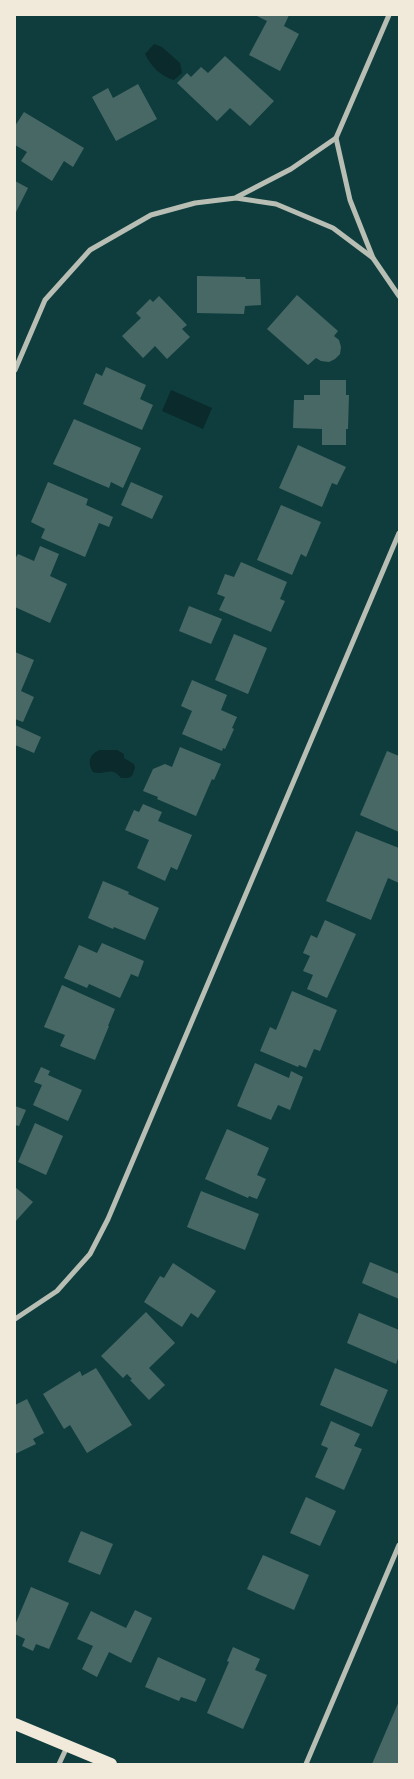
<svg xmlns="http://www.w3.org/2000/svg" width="414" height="1779" font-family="Spectral,serif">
<rect width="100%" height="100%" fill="#0f3d3e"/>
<g fill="#0a2a2b">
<path d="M154 44 162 47 180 63 182 73 174 80C161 77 151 66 145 54Z"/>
<polygon points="171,390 212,408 203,429 162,411"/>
<path d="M100 750H117L124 754V758L134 764 135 768 132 776 128 778H121C111 765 105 776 93 772 87 763 89 754 100 750Z"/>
</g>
<g fill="#486865">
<polygon points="255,15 289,15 284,26 299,34 280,71 249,55 267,21"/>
<polygon points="225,56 274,101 250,126 230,108 217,121 177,83 187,73 191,77 201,67 208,73"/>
<polygon points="138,84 157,119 116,141 92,97 108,88 113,98"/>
<polygon points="24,112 84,148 73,167 64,161 52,181 21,161 27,152 15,145 15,126"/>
<polygon points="15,181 28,188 15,214"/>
<polygon points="197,276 245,277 246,279 260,279 261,305 245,306 244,314 197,313"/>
<polygon points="297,295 338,331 334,336 339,340 341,347 340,354 335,359 329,362 321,361 316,358 308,365 267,329"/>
<polygon points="159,296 187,325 182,329 190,337 167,359 155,346 143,358 122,336 141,318 136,313 150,299 153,302"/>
<polygon points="106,367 146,385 140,399 153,405 142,430 83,404 96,373 102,376"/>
<polygon points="320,380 346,380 346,395 349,395 348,429 346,429 346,445 322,445 322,429 293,428 294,400 304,400 304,395 320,395"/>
<polygon points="74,419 141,448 123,488 111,482 109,488 53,464"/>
<polygon points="298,445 346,467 337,485 332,483 322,507 279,488"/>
<polygon points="48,482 88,499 86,505 113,517 109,527 99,523 85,557 41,538 45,529 31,522"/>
<polygon points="131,482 163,496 152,519 121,505"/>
<polygon points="281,505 321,522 306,557 301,554 292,575 257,560"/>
<polygon points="40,546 59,554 50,576 67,584 50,623 15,607 15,559 18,554 34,561"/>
<polygon points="241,562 287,582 280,599 285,601 271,632 219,610 225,597 217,594 225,574 234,577"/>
<polygon points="189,606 222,619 211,644 179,631"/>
<polygon points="234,634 267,648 248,694 215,680"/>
<polygon points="15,652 34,660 21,691 34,697 23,722 15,719"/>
<polygon points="192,680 227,695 221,710 237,717 232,728 234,729 225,749 223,748 222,751 182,734 192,711 181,706"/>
<polygon points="15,725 41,737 34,753 15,745"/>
<polygon points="180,747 221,764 214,780 212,779 196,816 157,799 158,797 143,791 153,769 165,764 172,767"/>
<polygon points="387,751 399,756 399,832 360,815"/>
<polygon points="143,804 162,812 158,821 192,835 177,870 171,867 165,881 137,868 149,840 125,830 134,810 139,812"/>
<polygon points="356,831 399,848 399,883 388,878 371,920 326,901"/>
<polygon points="103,881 129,892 128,894 159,908 145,940 114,927 113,929 88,918"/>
<polygon points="325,920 356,934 327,998 307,989 313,975 303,971 310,956 303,953 311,935 317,938"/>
<polygon points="102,943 144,961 138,977 131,974 120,998 89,984 87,988 64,978 79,945 97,953"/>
<polygon points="62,985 115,1009 108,1026 109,1026 95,1060 60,1046 65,1035 44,1027"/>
<polygon points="292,991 337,1010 320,1051 314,1049 306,1068 299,1065 298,1067 260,1051 270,1027 276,1030"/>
<polygon points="255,1063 289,1078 291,1071 303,1077 290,1110 278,1105 271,1120 237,1106"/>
<polygon points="41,1067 50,1071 48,1075 82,1090 68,1121 33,1105 42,1085 34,1082"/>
<polygon points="15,1106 26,1110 19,1126 15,1125"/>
<polygon points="35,1123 63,1136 46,1175 18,1162"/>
<polygon points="227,1129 269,1148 257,1175 266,1179 257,1199 249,1196 248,1198 205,1179"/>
<polygon points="15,1187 33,1202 15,1222"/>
<polygon points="201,1191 259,1214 245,1250 187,1227"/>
<polygon points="370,1262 399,1274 399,1299 362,1283"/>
<polygon points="173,1263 216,1291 198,1318 191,1313 182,1327 144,1302 160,1276 164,1278"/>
<polygon points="146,1312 175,1343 149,1368 165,1385 149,1400 130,1380 132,1379 127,1374 123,1378 101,1356"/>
<polygon points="359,1313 399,1330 399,1356 396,1364 347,1343"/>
<polygon points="96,1368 132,1425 87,1453 70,1425 64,1429 43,1394 80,1371 82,1376"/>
<polygon points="335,1368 388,1390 372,1427 320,1405"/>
<polygon points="27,1399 44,1433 33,1439 36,1444 15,1454 15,1405"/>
<polygon points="331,1421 360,1434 354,1446 362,1449 344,1490 315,1477 328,1448 321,1445"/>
<polygon points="306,1497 336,1511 320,1546 290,1533"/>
<polygon points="81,1531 113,1544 100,1575 68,1562"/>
<polygon points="263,1555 309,1575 294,1610 247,1589"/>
<polygon points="31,1587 69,1603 49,1649 36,1644 33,1651 22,1646 25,1639 15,1634 15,1625"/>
<polygon points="135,1610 152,1618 131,1663 109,1652 97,1677 82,1669 93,1646 77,1639 91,1611 126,1628"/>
<polygon points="233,1647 260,1659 255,1670 267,1675 243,1729 207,1713 229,1662 227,1661"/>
<polygon points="158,1657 206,1679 196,1702 181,1697 179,1701 145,1687"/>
<polygon points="399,1701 399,1764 372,1764"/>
</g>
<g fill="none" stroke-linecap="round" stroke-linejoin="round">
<g stroke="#b8beb3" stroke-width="5">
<polyline points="336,138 350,200 373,258 399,296"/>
<polyline points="237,197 291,169 336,138 389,15"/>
<polyline points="15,370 45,300 90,250 151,215 195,203 236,198 276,204 333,228 373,258"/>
<polyline points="15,1319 57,1291 90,1254 108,1219 399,533"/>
<polyline points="59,1764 67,1747"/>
<polyline points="306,1764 399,1545"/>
</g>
<polyline stroke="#f1e9da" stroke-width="12" points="15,1724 111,1764"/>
</g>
<rect width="414" height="1779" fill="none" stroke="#f1e9da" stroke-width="32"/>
</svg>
